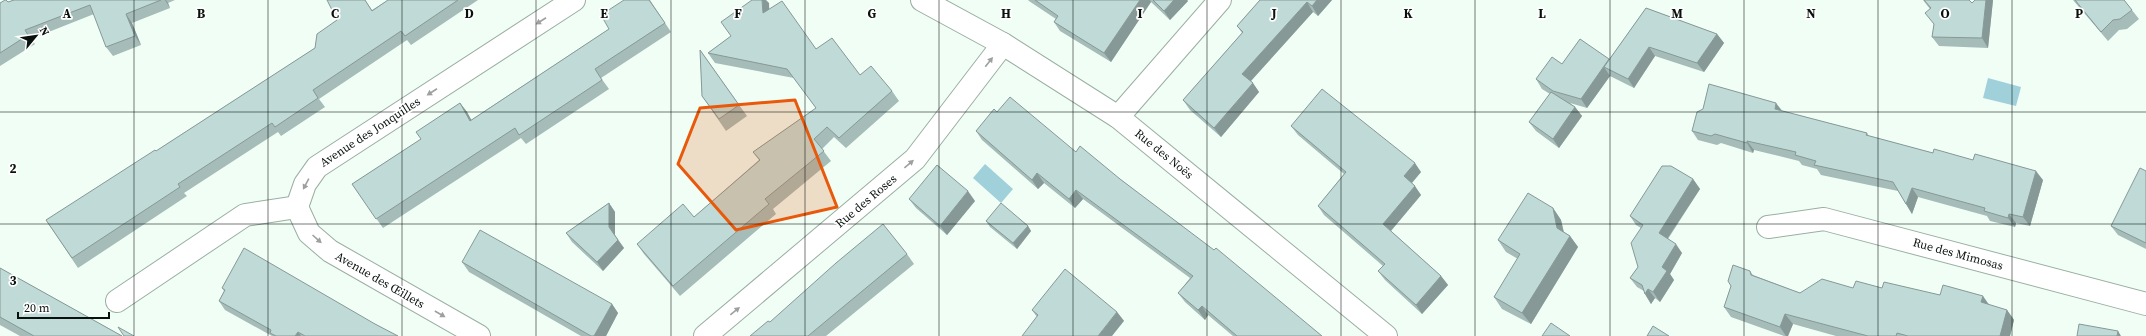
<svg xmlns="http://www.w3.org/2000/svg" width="2146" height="336" font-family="'Source Serif 4',serif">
<rect width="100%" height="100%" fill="#f1fef6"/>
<g fill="#a0d0da">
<polygon points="1988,78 2021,87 2016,106 1983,98"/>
<polygon points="985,164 1013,189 1001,203 973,178"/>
</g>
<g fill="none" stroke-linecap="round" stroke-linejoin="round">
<defs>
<g id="minor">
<polyline points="922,0 1003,44 1118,117 1386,336"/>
<polyline points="1118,117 1220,0"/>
<polyline points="297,207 305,184 317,167 574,0"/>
<polyline points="297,207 309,233 330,251 479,336"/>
<polyline points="1768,227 1824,219 2146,304"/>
<polyline points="117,301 245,215 297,207"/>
<polyline points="705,336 915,159 1003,44"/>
</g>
</defs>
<use href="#minor" stroke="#9aafa2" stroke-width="24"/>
<use href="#minor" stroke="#fff" stroke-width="22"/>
</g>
<g fill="#a5bcb9">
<polygon points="14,0 175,0 168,3 170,8 132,23 141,45 113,56 106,47 94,14 31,39 35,44 0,66 0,3 8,2"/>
<polygon points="365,0 372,10 388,0 478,0 411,45 407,40 319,99 325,107 281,136 278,132 184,193 187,196 78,268 46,220 156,151 315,48 337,20"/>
<polygon points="650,0 671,32 601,78 609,89 526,144 521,138 383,228 352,184 421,139 460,103 467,112 471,120 609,29"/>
<polygon points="1028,0 1187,0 1188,1 1170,20 1151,2 1111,62 1060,31 1054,22 1056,19 1029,1"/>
<polygon points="1260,0 1332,0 1318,16 1313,12 1251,81 1259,92 1221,137 1190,110 1183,100 1242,33 1237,26"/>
<polygon points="1923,0 1969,0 1972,3 1975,0 1993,0 1988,48 1939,46 1932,37 1934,24 1930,9"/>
<polygon points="2073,0 2124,0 2139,19 2127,29 2119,30 2108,41"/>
<polygon points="769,3 769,9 816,49 860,75 892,91 899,101 846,148 834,137 822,149 831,161 773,209 776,214 680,296 644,254 637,244 694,217 759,160 753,152 816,108 794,78 715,63 708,53 731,36"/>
<polygon points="1646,8 1717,34 1724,43 1704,72 1655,56 1634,88 1610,76 1587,108 1570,103 1575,107 1582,116 1559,148 1536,131 1529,122 1550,94 1542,89 1536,79 1562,64 1609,60"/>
<polygon points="700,50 747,116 726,131 702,96"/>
<polygon points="1782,111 1867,133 1869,136 1933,153 2043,180 2030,226 2016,223 2015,227 1990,221 1987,216 1918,197 1912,214 1906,204 1898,191 1821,175 1817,169 1802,165 1799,161 1754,150 1753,153 1721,143 1717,145 1698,140 1692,131"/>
<polygon points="997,112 1076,152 1120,179 1322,336 1233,336 1208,315 1205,320 1185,302 1178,293 1190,278 1083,199 1075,208 1044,183 1038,189 982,140 976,131"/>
<polygon points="1291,126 1421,172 1412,183 1421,195 1391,231 1441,276 1448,285 1422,314 1385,280 1378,271 1383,266 1324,215 1318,206 1344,174 1298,135"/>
<polygon points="2146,171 2146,249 2118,235 2111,226"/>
<polygon points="1693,179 1700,189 1668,239 1682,253 1670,274 1674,280 1660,302 1655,298 1651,304 1645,294 1644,291 1637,287 1630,278 1638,267 1641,228 1636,225 1630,216"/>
<polygon points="909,199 975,201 947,235 916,208"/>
<polygon points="609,203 615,212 615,235 624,248 603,271 572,242 566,233"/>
<polygon points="1553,208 1561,220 1564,232 1570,236 1578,247 1531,324 1502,309 1494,297 1518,259 1506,252 1498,240"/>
<polygon points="986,221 1028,226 1031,231 1017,249 990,227"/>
<polygon points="907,254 914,264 826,336 750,336 770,322"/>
<polygon points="462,262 612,304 618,313 606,336 581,336 469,272"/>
<polygon points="0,268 122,336 20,336 0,325"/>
<polygon points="1750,271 1753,275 1800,293 1853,288 1882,288 1940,295 1989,305 2007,310 2014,320 2010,336 1836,336 1793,324 1788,336 1784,336 1731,317 1724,307 1731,286"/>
<polygon points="222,288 375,324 398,336 272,336 225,310 219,301 224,291"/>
<polygon points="1032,310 1117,312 1124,321 1037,317"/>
</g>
<g fill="#869996">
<polygon points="165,0 166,0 168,3 170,8"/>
<polygon points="762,0 766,0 769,3 770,23 763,13"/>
<polygon points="1140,0 1150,0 1151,2 1111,62 1104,53"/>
<polygon points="1174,0 1187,0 1188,1 1170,20 1164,11"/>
<polygon points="1317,0 1332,0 1318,16 1312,6"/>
<polygon points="1986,0 1993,0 1988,48 1982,38"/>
<polygon points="1307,2 1313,12 1249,83 1242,74"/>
<polygon points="126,14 132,23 141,45 135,36"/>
<polygon points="1717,34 1724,43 1704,72 1697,63"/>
<polygon points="1649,47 1655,56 1634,88 1628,79"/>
<polygon points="1609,59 1604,67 1610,76 1587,108 1581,99"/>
<polygon points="1253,83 1259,92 1221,137 1214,128"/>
<polygon points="460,103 467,112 477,130 470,121"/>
<polygon points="1776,103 1783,112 1775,109"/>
<polygon points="1575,107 1582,116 1559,148 1553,139"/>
<polygon points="1747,141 1754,150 1753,153 1747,143"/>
<polygon points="1415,163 1421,172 1410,185 1404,176"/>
<polygon points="2036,171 2043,180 2030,226 2023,217"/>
<polygon points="1037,173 1044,183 1038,189 1032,180"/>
<polygon points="1693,179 1700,189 1665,242 1659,233"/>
<polygon points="1415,186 1421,195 1389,233 1383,224"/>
<polygon points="1912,188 1918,197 1912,214 1906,204"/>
<polygon points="1076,190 1083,199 1075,208 1069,199"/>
<polygon points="968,191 975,201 947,235 940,226"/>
<polygon points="609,203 615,212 615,236 609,227"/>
<polygon points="1553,208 1561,220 1565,239 1557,228"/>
<polygon points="2009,214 2016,223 2015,227 2008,218"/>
<polygon points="1028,226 1031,231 1017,249 1013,243"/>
<polygon points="1570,236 1578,247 1531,324 1522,313"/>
<polygon points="618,240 624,248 603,271 597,262"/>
<polygon points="1676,244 1682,253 1670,274 1674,280 1660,302 1653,292 1662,267"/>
<polygon points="1441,276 1448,285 1422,314 1416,305"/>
<polygon points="1648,289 1655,298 1651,304 1645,294"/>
<polygon points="1983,296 1990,306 1981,302"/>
<polygon points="612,304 618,313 606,336 594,336"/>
<polygon points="1202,306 1208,315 1205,320 1198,310"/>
<polygon points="2007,310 2014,320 2010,336 2000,336"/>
<polygon points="1117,312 1124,321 1112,336 1098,336"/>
<polygon points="1785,314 1793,324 1788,336 1786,336 1780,327"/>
<polygon points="2118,331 2121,336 2117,336"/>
<polygon points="298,332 301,336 295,336"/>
</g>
<g fill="#c0dbd7" stroke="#869996">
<polygon points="5,0 6,0 8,2 14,0 161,0 126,14 135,36 106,47 90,5 25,30 28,35 0,53 0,3"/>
<polygon points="327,0 365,0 372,11 388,0 458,0 405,36 401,31 313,90 318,98 275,127 272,123 178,184 180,187 72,258 46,220 155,150 156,151 315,48 317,34 337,20"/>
<polygon points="624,0 649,0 665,23 595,69 602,80 519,135 515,128 376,219 352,184 421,139 416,132 460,103 470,121 609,29 601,15"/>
<polygon points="752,0 762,0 763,13 782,1 816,49 832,38 860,75 871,66 892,91 839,138 827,127 814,139 824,151 765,199 769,204 673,286 637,244 683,204 694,217 760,160 753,152 816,108 787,69 708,53 731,36 721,22"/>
<polygon points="1035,0 1140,0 1104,53 1054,22 1058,16"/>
<polygon points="1153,0 1174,0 1164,11"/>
<polygon points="1260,0 1317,0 1312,6 1307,2 1242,74 1253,83 1214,128 1183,100 1243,32 1237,26"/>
<polygon points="1924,0 1969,0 1972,3 1975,0 1986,0 1982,38 1932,37 1934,24 1925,13 1931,8"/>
<polygon points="2075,0 2124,0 2132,10 2120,19 2113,20 2101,32"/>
<polygon points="1646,8 1717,34 1697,63 1649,47 1628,79 1604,67"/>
<polygon points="1580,39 1609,59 1581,99 1553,91 1536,79 1552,57 1562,64"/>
<polygon points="700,50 739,105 719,119 702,96"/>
<polygon points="1709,84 1776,103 1775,109 1867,133 1866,135 1933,153 1934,149 1973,160 1975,154 2036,171 2023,217 2009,214 2008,218 1984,211 1985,208 1912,188 1906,204 1893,182 1814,165 1816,161 1795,155 1796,152 1747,141 1747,143 1715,134 1711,136 1692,131 1697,112 1703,109"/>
<polygon points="1322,89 1415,163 1404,176 1415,186 1383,224 1441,276 1416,305 1378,271 1385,264 1318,206 1346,172 1291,126"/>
<polygon points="1551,92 1575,107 1553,139 1529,122"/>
<polygon points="1010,97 1076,152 1080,146 1120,179 1214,250 1216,248 1322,336 1237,336 1202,306 1198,310 1178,293 1193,276 1076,190 1069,199 1037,173 1032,180 976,131 994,109 997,112"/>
<polygon points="937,165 968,191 940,226 909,199"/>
<polygon points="1662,166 1671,166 1693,179 1659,233 1676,244 1662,267 1667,271 1653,292 1648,289 1645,294 1642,285 1630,278 1638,267 1631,243 1643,225 1630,216"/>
<polygon points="2140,168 2146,171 2146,243 2111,226"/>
<polygon points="1528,193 1553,208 1557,228 1570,236 1522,313 1494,297 1520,254 1498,240"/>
<polygon points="609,203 609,227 618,240 597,262 566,233"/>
<polygon points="1001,203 1028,226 1013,243 986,221"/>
<polygon points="883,224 907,254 808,336 750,336 768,321 770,322 836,263"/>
<polygon points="480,230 612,304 594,336 591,336 462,262"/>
<polygon points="244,248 375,324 398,336 305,336 298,332 295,336 276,336 270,333 271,330 219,301 225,290 222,288"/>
<polygon points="1733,265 1750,271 1751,275 1800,293 1822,279 1853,288 1856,281 1882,288 1884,282 1940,295 1943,285 1983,296 1981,302 2007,310 2000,336 1908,336 1897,333 1896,336 1868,336 1785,314 1780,327 1724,307 1731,286 1728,281"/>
<polygon points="0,268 122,336 34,336 0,317"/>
<polygon points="1065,269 1117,312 1098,336 1022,336 1038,315 1032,310"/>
<polygon points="1551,323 1570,336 1542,336"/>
<polygon points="2079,324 2118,331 2117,336 2077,336"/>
<polygon points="1653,326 1669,336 1647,336"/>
<polygon points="118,327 134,336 124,336"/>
</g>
<defs><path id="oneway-solid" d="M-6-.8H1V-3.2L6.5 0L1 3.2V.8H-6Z"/></defs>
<g fill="#9da09e">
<use href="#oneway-solid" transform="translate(541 21) rotate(147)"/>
<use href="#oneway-solid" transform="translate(989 62) rotate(-52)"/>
<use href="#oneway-solid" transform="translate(432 92) rotate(147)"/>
<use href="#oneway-solid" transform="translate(909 164) rotate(-40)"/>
<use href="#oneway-solid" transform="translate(306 184) rotate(118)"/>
<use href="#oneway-solid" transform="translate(317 239) rotate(42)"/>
<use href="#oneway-solid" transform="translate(735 311) rotate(-39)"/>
<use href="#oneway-solid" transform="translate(440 314) rotate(30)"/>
</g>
<path fill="#e8590c" fill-opacity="0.2" stroke="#e8590c" stroke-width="3" stroke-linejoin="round" d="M795 100 837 207 736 230 678 164 700 108Z"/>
<path fill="none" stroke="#09110c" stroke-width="1" stroke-opacity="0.55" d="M134 0V336M268 0V336M402 0V336M536 0V336M671 0V336M805 0V336M939 0V336M1073 0V336M1207 0V336M1341 0V336M1475 0V336M1610 0V336M1744 0V336M1878 0V336M2012 0V336M0 112H2146M0 224H2146"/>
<g text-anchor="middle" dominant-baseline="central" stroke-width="3.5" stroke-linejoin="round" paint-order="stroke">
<g font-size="12" fill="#09110c" stroke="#fff">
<text transform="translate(370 132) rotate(-33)">Avenue des Jonquilles</text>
<text transform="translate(1164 154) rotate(39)">Rue des Noës</text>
<text transform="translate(866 201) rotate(-40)">Rue des Roses</text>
<text transform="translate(1958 254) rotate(15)">Rue des Mimosas</text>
<text transform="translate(380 280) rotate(30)">Avenue des Œillets</text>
</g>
</g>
<g font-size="13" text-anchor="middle" font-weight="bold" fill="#09110c" stroke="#fff" stroke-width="3.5" stroke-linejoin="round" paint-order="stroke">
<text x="67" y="18">A</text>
<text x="201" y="18">B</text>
<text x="335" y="18">C</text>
<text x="469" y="18">D</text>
<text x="604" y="18">E</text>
<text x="738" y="18">F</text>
<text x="872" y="18">G</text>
<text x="1006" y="18">H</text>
<text x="1140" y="18">I</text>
<text x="1274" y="18">J</text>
<text x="1408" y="18">K</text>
<text x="1542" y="18">L</text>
<text x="1677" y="18">M</text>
<text x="1811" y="18">N</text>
<text x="1945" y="18">O</text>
<text x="2079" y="18">P</text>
<text x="13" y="173">2</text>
<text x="13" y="285">3</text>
</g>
<g transform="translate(36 36) rotate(61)" stroke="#ffffff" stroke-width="3" paint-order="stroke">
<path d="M0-3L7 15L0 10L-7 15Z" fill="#09110c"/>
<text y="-6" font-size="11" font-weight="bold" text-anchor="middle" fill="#09110c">N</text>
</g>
<path d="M18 312v6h91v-6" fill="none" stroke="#09110c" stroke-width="2"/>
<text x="24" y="312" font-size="12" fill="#09110c" stroke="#ffffff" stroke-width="3" paint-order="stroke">20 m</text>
</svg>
